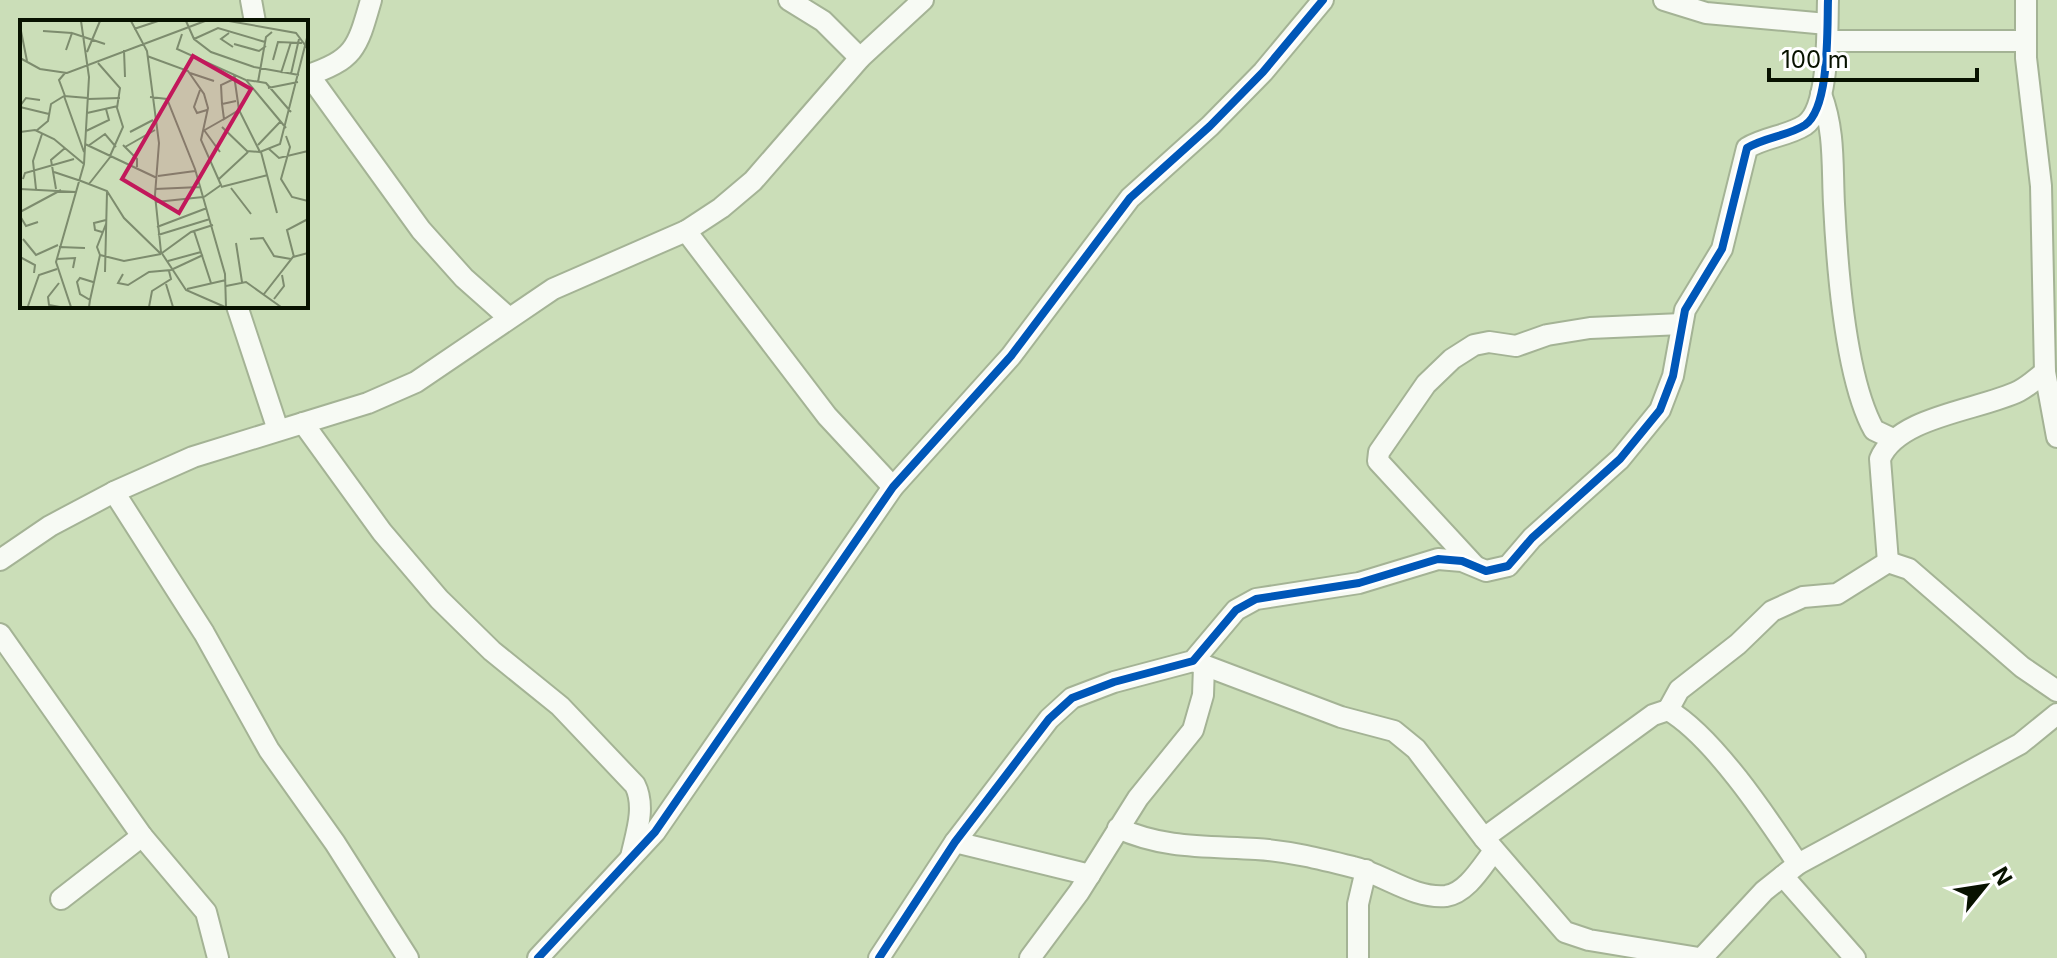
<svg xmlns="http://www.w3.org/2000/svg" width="2057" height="958" font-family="Inter,sans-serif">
<rect width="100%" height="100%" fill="#cbdeb8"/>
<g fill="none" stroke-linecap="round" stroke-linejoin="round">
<defs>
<g id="minor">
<polyline points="251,0 255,22"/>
<polyline points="789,0 823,21 860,58"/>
<polyline points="1664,0 1706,13 1827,24"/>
<polyline points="2026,0 2026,58 2041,186 2045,372 2057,437"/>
<polyline points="1830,41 2026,41"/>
<polyline points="309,75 421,230 464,278 508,317"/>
<path d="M306 76C355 59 357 49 371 0"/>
<path d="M1821 94C1835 131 1832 166 1834 204 1837 264 1845 378 1874 430L1893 439"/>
<polyline points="686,231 827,416 893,487"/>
<polyline points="237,306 278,430"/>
<path d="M303 423 382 532 439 599 492 651 560 706 635 785C646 807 636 834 631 857"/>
<polyline points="114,492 204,633 269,750 335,843 408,958"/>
<polyline points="0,560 50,526 114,492 193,457 368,403 416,382 553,289 686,231 721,208 753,181 860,58 923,0"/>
<path d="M1888 562 1880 459C1897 416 1981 410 2019 391 2029 386 2037 378 2045 372"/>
<polyline points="1474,565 1378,461 1379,452 1426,384 1452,359 1474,345 1489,342 1516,346 1547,335 1590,328 1682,324"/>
<polyline points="0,634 142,836 206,912 218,958"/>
<polyline points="1193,661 1341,717 1394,731 1416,749 1484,838"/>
<polyline points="1668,710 1679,690 1738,644 1772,611 1803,597 1837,594 1888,562 1909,569 2022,667 2057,691"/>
<path d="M1118 828C1164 849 1207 846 1256 849 1289 851 1321 859 1353 867 1384 874 1413 899 1446 896 1467 893 1482 866 1494 851"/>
<polyline points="955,842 1090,875"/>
<polyline points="1783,876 1855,958"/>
<polyline points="61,899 142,836"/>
<polyline points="538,958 655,832 893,487 1011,356 1130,198 1210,126 1263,72 1323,0"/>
<path d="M879 958 955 842 1049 719 1072 698 1114 682 1193 661 1236 610 1256 599 1359 583 1438 559 1462 561 1486 571 1508 566 1532 538 1620 459 1660 410 1673 376 1685 310 1722 249 1747 148C1765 137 1788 136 1805 125 1830 108 1827 28 1828 0"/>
<polyline points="1030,958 1079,892 1138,798 1193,730 1203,695 1204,666"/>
<polyline points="1358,958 1358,904 1366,870"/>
<path d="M1699 958 1589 940 1565 932 1484 838 1653 715 1668 710C1714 737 1768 819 1798 864"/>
<polyline points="1702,958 1764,891 1798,864 2020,744 2057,714"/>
</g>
</defs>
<use href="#minor" stroke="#a4b395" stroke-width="24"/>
<use href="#minor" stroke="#f7faf4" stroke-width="20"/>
<defs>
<g id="cycleway">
<polyline points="538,958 655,832 893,487 1011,356 1130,198 1210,126 1263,72 1323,0"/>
<path d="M879 958 955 842 1049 719 1072 698 1114 682 1193 661 1236 610 1256 599 1359 583 1438 559 1462 561 1486 571 1508 566 1532 538 1620 459 1660 410 1673 376 1685 310 1722 249 1747 148C1765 137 1788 136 1805 125 1830 108 1827 28 1828 0"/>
</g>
</defs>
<use href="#cycleway" stroke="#fff" stroke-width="13"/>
<use href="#cycleway" stroke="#0057b8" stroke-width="8"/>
</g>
<g transform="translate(20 20)">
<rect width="288" height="288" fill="#cbdeb8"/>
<path fill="none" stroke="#7d8c6e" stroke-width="2" d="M111 1 127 31 139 123 135 175 141 232 166 270 205 287M166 1 174 19 191 32 234 47 279 55M209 1 276 13 288 29M114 9 138 1M1 11 7 41M23 11 52 13M209 13 201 19 213 27M162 14 157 29 226 60 266 108M174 19 198 8 245 22M214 24 239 31 246 26M46 30 52 13 85 24M104 30 105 57M67 32 80 1M127 36 168 51 184 74 188 88 181 120 201 165 184 177M0 38 20 49 47 53 185 1M253 40 258 22 282 23M78 43 100 68 97 88 103 107 90 136M45 53 39 60 45 76M170 53 194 61M261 53 271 22M271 54 279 19M214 55 219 90 240 132 260 124 288 14M227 60 246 63 271 92M238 62 246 17 252 12M248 68 278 62M180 70 174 87 177 93 187 90M44 76 64 132M44 76 68 78M130 77 147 79 175 149 205 254 206 287M68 79 100 78M216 81 202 84 204 99 219 90M202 84 201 65 216 58M0 86 6 78 20 80M0 87 29 94M288 87V121M67 93 98 86M202 107 227 131 240 132M184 110 200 132M16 111 28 101 31 84 44 76M66 111 89 100 86 89M183 111 204 99M0 112 15 110 34 119 64 144M110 112 133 100M266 116 270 127 261 159 272 177 288 181M65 124 137 158M103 125 117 139V147M238 125 260 102M68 126 85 114 96 127M105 127 135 110M249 129 259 138 288 131M241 132 257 193M34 152 61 161M138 156 175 151M3 159 5 153 54 139M199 159 228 132M61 161 87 171 104 198 141 234M69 164 91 136M201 167 248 155M211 168 231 194M0 169 56 172M16 169 13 141 22 114M36 169 31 140 45 128M135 169 180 167M136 182 183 177M0 192 41 170M0 196 6 206 18 202M137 207 187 188M174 211 191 263M82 212 75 210 74 203 86 200M138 215 190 199M3 219 16 235 38 225M230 219 243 218 254 236 271 239M216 223 222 262M39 227 65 228M142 233 171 212 193 205M80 235 77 227 86 204M0 237 15 245 14 253M274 237 267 210 288 199M37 239 55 238 53 248M148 241 181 232M85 252 87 172M103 254 98 263 108 265 129 252 151 250 183 235M39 263 28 277 29 285 40 287M146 264 153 287M206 266 226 262 261 287M167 269 206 260M244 274 273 237 288 233M254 279 264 266 262 255M70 280 80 235 104 241 141 234M8 286 19 255 37 249M51 287 36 242 64 144 69 57 61 1M69 287 70 280 60 274 57 262 60 258 73 262M129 287 132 271 151 259 149 251"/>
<path fill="#c2185b" fill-opacity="0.15" stroke="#c2185b" stroke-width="4" d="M173 36 231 69 159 193 102 159Z"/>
<rect width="288" height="288" fill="none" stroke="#081200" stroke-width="4"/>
</g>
<g transform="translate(1985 886) rotate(60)" stroke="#ffffff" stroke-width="6" paint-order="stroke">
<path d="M0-6L14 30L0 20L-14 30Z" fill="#081200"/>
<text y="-12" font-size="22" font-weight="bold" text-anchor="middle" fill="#081200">N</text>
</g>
<path d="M1769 68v12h208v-12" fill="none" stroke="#081200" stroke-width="4"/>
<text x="1781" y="68" font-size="24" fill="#081200" stroke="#ffffff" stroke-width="6" paint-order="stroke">100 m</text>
</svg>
